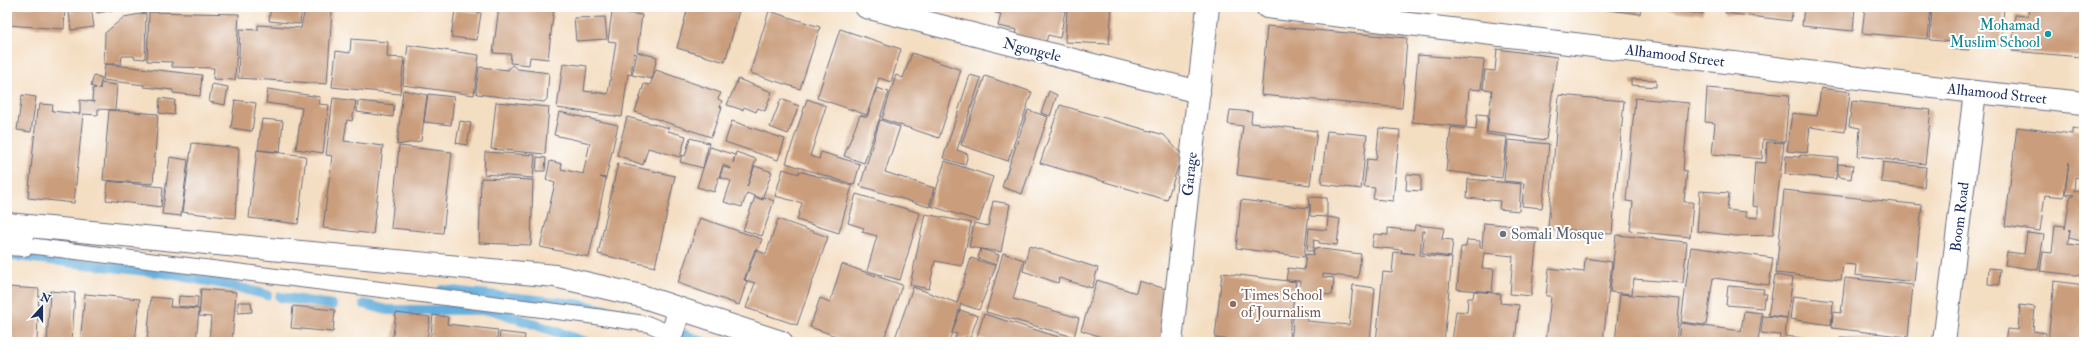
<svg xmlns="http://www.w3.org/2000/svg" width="2091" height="349" font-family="'IM FELL Double Pica',serif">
<rect width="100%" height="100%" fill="#fff"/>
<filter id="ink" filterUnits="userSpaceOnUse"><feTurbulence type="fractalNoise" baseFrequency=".025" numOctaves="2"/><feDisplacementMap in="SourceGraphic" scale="8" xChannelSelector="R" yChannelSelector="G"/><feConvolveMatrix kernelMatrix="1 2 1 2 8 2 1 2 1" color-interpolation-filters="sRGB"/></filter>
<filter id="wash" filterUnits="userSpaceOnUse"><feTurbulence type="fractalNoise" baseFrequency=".012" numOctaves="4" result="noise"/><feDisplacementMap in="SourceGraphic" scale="16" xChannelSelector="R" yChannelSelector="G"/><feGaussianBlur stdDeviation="0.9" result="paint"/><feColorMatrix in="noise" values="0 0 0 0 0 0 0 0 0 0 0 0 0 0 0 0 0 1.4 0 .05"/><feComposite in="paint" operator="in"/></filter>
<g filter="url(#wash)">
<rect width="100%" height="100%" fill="#f4dec2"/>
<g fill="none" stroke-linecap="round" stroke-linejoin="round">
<g stroke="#64aedc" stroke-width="10">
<polyline points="7,255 164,273 229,285 267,295"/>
<polyline points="442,290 575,304 627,314"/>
<polyline points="280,297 332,305"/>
<polyline points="364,304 387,310 493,310 586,342"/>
<polyline points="672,329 703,342"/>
</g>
</g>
<g id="blocks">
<g fill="#ca9e7d">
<polygon points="7,7 65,7 64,29 7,25"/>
<polygon points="76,7 91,7 94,27 71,30 69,12 76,11"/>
<polygon points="96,7 125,7 125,8 97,13"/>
<polygon points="271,7 302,7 300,24 269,21"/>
<polygon points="499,7 554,7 548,59 530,57 529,65 510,63 511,54 493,53"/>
<polygon points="688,7 740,7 725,62 677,48"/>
<polygon points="996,7 1048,7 1065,11 1060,38 1048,35 1046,42 1016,36 1017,30 998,26 1001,14 995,13"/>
<polygon points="1067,7 1112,7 1109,44 1065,42"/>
<polygon points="1586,7 1641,7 1640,14"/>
<polygon points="1655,7 1704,7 1703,14 1654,9"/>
<polygon points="1726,7 1793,7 1791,21 1725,13"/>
<polygon points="1804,7 1855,7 1853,31 1802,26"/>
<polygon points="1865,7 1931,7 1928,39 1862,33"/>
<polygon points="1942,7 2004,7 2001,45 1970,43 1969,50 1952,49 1953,42 1930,40 1932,9 1942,9"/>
<polygon points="2029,7 2084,7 2081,57 2012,51 2015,15 2028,16"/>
<polygon points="305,8 332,10 327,84 238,78 240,29 258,30 258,25 301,28"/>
<polygon points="455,10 481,13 477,40 451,37"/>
<polygon points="612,11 642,15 637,52 657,57 652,79 632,75 637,54 634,53 631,75 628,74 622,117 557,108 563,63 587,66 584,91 608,94 616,42 608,41"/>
<polygon points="769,11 820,27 800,89 750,73"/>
<polygon points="149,12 239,14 235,80 213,79 214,68 172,67 172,62 147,61"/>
<polygon points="146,13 145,59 134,58 134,56 122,56 121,64 104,64 105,33 124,17"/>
<polygon points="605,17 607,39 576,41 574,18"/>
<polygon points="1267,26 1407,38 1402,108 1261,95"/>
<polygon points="840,29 901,49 891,82 879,78 867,115 817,98"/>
<polygon points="351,39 388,42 387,57 404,58 400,94 332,87 336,51 350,53"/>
<polygon points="408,45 479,55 474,95 403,85"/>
<polygon points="1497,49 1557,57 1546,140 1487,132 1492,90 1483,89 1485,70 1495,71"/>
<polygon points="912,53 961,70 939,138 882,119 896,75 903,78"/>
<polygon points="1418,55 1484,60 1481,90 1469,89 1466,127 1412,122"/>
<polygon points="105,64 202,75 200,96 173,93 173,90 144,87 144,85 103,80"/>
<polygon points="512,65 518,69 549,73 547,99 544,102 477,94 476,91 479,67 508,70"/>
<polygon points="656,70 721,93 718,99 722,101 720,107 722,107 711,137 635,112 644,84 650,85"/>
<polygon points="94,75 102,78 99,89 91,86"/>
<polygon points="970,75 981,78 957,150 968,154 965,165 943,158"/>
<polygon points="985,76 1032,92 1008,161 961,145"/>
<polygon points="738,79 772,92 765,111 758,108 756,112 744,107 743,110 727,105"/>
<polygon points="1631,79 1656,80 1656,87 1631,85"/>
<polygon points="101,83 117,85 115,110 98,109 98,115 83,114 74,203 28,198 37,110 39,110 40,104 53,105 52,111 80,114 80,100 95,102 92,101 93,88 100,89"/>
<polygon points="212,84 228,87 225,105 209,102"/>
<polygon points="877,88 889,92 864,163 844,156 860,115 867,117"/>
<polygon points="1707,88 1789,95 1785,142 1763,139 1762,159 1712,154 1715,123 1705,122"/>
<polygon points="1821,88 1850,92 1845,132 1810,127 1807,153 1787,151 1792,113 1817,116"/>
<polygon points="7,89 10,89 8,112 7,112"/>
<polygon points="268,89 320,97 319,104 329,105 323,153 296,149 302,108 266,103"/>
<polygon points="403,90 427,95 421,141 397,145"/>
<polygon points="1049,91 1057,95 1050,116 1041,113"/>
<polygon points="428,94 454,97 451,125 424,122"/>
<polygon points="22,95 36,97 31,132 17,130"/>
<polygon points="1559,95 1624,101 1612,234 1548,228"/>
<polygon points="160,98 175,100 174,115 159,113"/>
<polygon points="333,98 356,101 352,121 347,120 344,141 383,146 373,234 323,228 332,156 326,155"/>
<polygon points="1635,98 1689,103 1683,170 1687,171 1684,202 1693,202 1690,237 1630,231 1633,202 1626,201"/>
<polygon points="781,99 799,106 788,134 770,127"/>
<polygon points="807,99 826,106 810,156 819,159 821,152 860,164 854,185 786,163"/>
<polygon points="235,100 256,103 252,131 231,128"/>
<polygon points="358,101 394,105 393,117 357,112"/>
<polygon points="1852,101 1931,110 1925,164 1858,156 1860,128 1849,126"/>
<polygon points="496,102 549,107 545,154 491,149"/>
<polygon points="1060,105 1164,135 1182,155 1167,200 1040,163"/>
<polygon points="109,110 158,114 153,184 103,180"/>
<polygon points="1028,110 1048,117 1022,194 1002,187"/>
<polygon points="1230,110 1252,112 1251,123 1317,131 1310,185 1237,175 1243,126 1228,124"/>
<polygon points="559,112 618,125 606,178 600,177 606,179 589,257 540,247 555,183 546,180 550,161 562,164 561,169 583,174 590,143 554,135"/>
<polygon points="1477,114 1488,115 1486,134 1507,137 1502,178 1446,171 1451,127 1476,130"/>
<polygon points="627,117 669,128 668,131 686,136 680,157 648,148 643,165 617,155"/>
<polygon points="262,119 283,121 280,152 258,150"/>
<polygon points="880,120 900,127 885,172 934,188 929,207 860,186"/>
<polygon points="460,121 471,123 467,145 456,143"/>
<polygon points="732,121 785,139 778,160 725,142"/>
<polygon points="7,127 12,128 8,158 7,158"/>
<polygon points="2017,127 2072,134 2072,128 2084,130 2084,179 2075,177 2074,191 2082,192 2081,201 2084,201 2084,225 2081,241 2069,238 2070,229 2068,244 2084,246 2084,276 2040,271 2043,252 2052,253 2055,225 2065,226 2065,229 2070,198 2074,195 2065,194 2069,162 2064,197 2045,195 2040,231 2005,226"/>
<polygon points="1379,128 1400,130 1393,201 1373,199 1375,188 1364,187 1367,159 1376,160"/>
<polygon points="1327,131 1367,135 1361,189 1321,184"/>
<polygon points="690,138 709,143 703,168 680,162 682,155 685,156"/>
<polygon points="1508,140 1549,144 1542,208 1522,206 1524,183 1504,181"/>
<polygon points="1767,142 1784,143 1773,235 1736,236 1697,231 1700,191 1729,193 1727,210 1746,212 1746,217 1758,218 1758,207 1752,206 1755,162 1766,163"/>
<polygon points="192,143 239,148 235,218 182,212"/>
<polygon points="399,146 452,152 443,233 391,228"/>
<polygon points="710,147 735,155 733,163 736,152 756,159 747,187 755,166 772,172 762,199 747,193 742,207 724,202 731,181 720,177 723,167 731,169 731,168 723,165 714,192 697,187"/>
<polygon points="257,150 306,156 298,224 249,218"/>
<polygon points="485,152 535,155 533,178 484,174"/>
<polygon points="1800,155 1838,158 1836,179 1785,174 1786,156 1800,157"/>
<polygon points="170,157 188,160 181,216 162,214"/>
<polygon points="537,157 546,158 545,171 536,171"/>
<polygon points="945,161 993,177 979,221 931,206"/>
<polygon points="1883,162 1926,167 1924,187 1881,182"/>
<polygon points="618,163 675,176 655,267 598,254"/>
<polygon points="1838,164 1853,165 1851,179 1838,177"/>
<polygon points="783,169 799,174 799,171 852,186 839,233 797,220 802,203 775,196"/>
<polygon points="1407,174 1421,175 1421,191 1406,190"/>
<polygon points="481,178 533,180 531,245 479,243"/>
<polygon points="1468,179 1521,184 1519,211 1499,209 1500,201 1467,198"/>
<polygon points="108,181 163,187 161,207 106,200"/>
<polygon points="1784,190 1922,205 1914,282 1855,275 1856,265 1843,264 1841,280 1776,273"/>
<polygon points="856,194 920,213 900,280 867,271 877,236 862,232 864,228 848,223"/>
<polygon points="755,197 763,200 764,197 774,201 762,236 743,230"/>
<polygon points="1309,197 1327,198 1327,217 1310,216 1310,204 1304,257 1236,248 1241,200 1308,208"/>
<polygon points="993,201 1010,204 1001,252 969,247 974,223 988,226"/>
<polygon points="925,214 971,223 962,266 935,261 929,289 910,285"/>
<polygon points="1328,217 1340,219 1337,245 1319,243 1319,241 1314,240 1313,251 1307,251 1309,228 1327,230"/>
<polygon points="700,218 762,239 758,250 755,249 744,280 747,281 739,305 678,283"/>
<polygon points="778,219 828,237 797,325 746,308 755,283 745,280 756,250 766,254"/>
<polygon points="1484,223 1538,228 1531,296 1510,294 1513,256 1484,253 1482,268 1494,269 1492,292 1457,289 1461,247 1466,247 1467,240 1480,241 1480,248 1482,248"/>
<polygon points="1415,225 1444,228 1442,239 1453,240 1451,257 1422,253 1425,231 1422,231 1420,255 1452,258 1444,342 1376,342 1383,272 1392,273 1394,252 1415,254 1401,252 1402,250 1372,247 1374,234 1388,235 1388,228 1414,231"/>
<polygon points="2027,233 2044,235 2038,270 2005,265 2007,252 2024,254"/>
<polygon points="1616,235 1687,242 1683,283 1634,279 1632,294 1610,292"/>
<polygon points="1029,246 1098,268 1092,288 1059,278 1058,283 1023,271"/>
<polygon points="1691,247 1773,258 1769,285 1713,278 1706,325 1681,322"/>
<polygon points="1314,248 1361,254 1358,278 1323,274 1323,277 1334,278 1332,295 1321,294 1321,296 1299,294 1300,281 1286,280 1288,268 1304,270 1306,254 1313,255"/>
<polygon points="981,249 999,255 996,265 978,258"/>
<polygon points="1003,253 1024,260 1013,299 1079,318 1074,337 986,312"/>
<polygon points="971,258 996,266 979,310 961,304 949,342 885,342 886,338 894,341 913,287 957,303"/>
<polygon points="1585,258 1612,262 1603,342 1546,342 1551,296 1546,296 1549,268 1584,272"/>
<polygon points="842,264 902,285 883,342 853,342 810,327 820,298 830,302"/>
<polygon points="1989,268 2000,269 1999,285 1988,284"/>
<polygon points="1222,273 1296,282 1288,342 1252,342 1215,338"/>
<polygon points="1775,275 1793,278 1787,318 1768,315"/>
<polygon points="1845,278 1913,285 1908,337 1832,328 1833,312 1841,313"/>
<polygon points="1097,280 1136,293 1139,281 1176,292 1160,342 1115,342 1081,330"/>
<polygon points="2054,281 2084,285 2084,342 2048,342"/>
<polygon points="1353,285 1375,288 1370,342 1291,342 1294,310 1308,311 1307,321 1349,325"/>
<polygon points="1728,286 1764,289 1763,294 1767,294 1766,299 1764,298 1763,308 1726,305"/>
<polygon points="7,287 39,289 37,342 7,342"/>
<polygon points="201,289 236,292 232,342 209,342 211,317 199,316"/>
<polygon points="50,291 75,293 72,342 47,342"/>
<polygon points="1474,291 1501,294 1500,303 1519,305 1515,342 1452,342 1456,311 1467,312 1468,298 1473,298"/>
<polygon points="85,294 140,299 135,342 80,342"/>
<polygon points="1620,294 1680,299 1676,342 1615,342"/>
<polygon points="179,296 198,297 197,308 178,306"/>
<polygon points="1793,296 1833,301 1831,325 1790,319"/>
<polygon points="151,297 171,299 170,307 199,309 196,342 147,342"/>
<polygon points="238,302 251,302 252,312 238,313"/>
<polygon points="2020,305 2035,307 2033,331 2046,333 2045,342 2005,342 2007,329 2018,330"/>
<polygon points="293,306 335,310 333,332 291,328"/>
<polygon points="960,310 978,316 970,338 965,337 964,340 955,338 957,334 952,333"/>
<polygon points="1744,311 1762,313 1758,342 1678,342 1680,323 1741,331"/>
<polygon points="396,313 430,317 427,342 392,342"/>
<polygon points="984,314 1075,342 993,342 977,337"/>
<polygon points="433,315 448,317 447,324 498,330 497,342 430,342"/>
<polygon points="1763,316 1787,318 1785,336 1816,340 1816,342 1779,342 1780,335 1761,333"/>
<polygon points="500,332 525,335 524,342 499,342"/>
<polygon points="1840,337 1885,341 1885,342 1840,342"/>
</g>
</g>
</g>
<g filter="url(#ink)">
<use href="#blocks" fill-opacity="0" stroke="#676c81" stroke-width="1"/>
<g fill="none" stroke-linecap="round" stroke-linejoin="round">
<defs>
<polyline id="lane" points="24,245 585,315 648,324 672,334"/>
<g id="street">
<polyline points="866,7 1199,92"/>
<polyline points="1267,7 1975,92 2084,103"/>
<polyline points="7,224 555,276 641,296 781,342"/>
<polyline points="7,226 22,238 24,245 7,244"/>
<polyline points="669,342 680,309"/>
<polyline points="1171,342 1208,7"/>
<polyline points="1944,342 1975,92"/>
</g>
</defs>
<use href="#lane" stroke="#676c81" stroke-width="17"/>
<use href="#street" stroke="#676c81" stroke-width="24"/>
<use href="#lane" stroke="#fff" stroke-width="15"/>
<use href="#street" stroke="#fff" stroke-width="22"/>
</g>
</g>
<circle fill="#0f9aa8" stroke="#fff" stroke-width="1.5" cx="2048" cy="34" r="4"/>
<circle fill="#6b7280" stroke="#fff" stroke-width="1.5" cx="1503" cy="234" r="4"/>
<circle fill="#8d6e63" stroke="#fff" stroke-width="1.5" cx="1233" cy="304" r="4"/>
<g text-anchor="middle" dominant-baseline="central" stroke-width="4" stroke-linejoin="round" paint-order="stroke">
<g font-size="15" fill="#0d838f" stroke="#fff" text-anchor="end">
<text x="2040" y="25">Mohamad<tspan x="2040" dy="17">Muslim School</tspan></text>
</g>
<g font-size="15" fill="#1b2f5e" stroke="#fff">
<text transform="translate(1032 50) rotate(14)">Ngongele</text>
<text transform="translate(1675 56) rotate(7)">Alhamood Street</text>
<text transform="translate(1997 94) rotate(6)">Alhamood Street</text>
<text transform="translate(1190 174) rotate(-84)">Garage</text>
<text transform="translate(1960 217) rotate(-83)">Boom Road</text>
</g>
<g font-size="15" fill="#5b616d" stroke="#fff" text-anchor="start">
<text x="1511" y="234">Somali Mosque</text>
</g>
<g font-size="15" fill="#785e54" stroke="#fff" text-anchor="start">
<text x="1241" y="295">Times School<tspan x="1241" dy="17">of Journalism</tspan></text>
</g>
</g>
<rect width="2091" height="349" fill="none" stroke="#fff" stroke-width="24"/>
<g transform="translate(42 307) rotate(21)" stroke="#ffffff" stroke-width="3" paint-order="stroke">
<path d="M0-3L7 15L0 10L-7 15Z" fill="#1b2f5e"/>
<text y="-6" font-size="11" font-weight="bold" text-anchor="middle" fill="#1b2f5e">N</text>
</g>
</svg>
